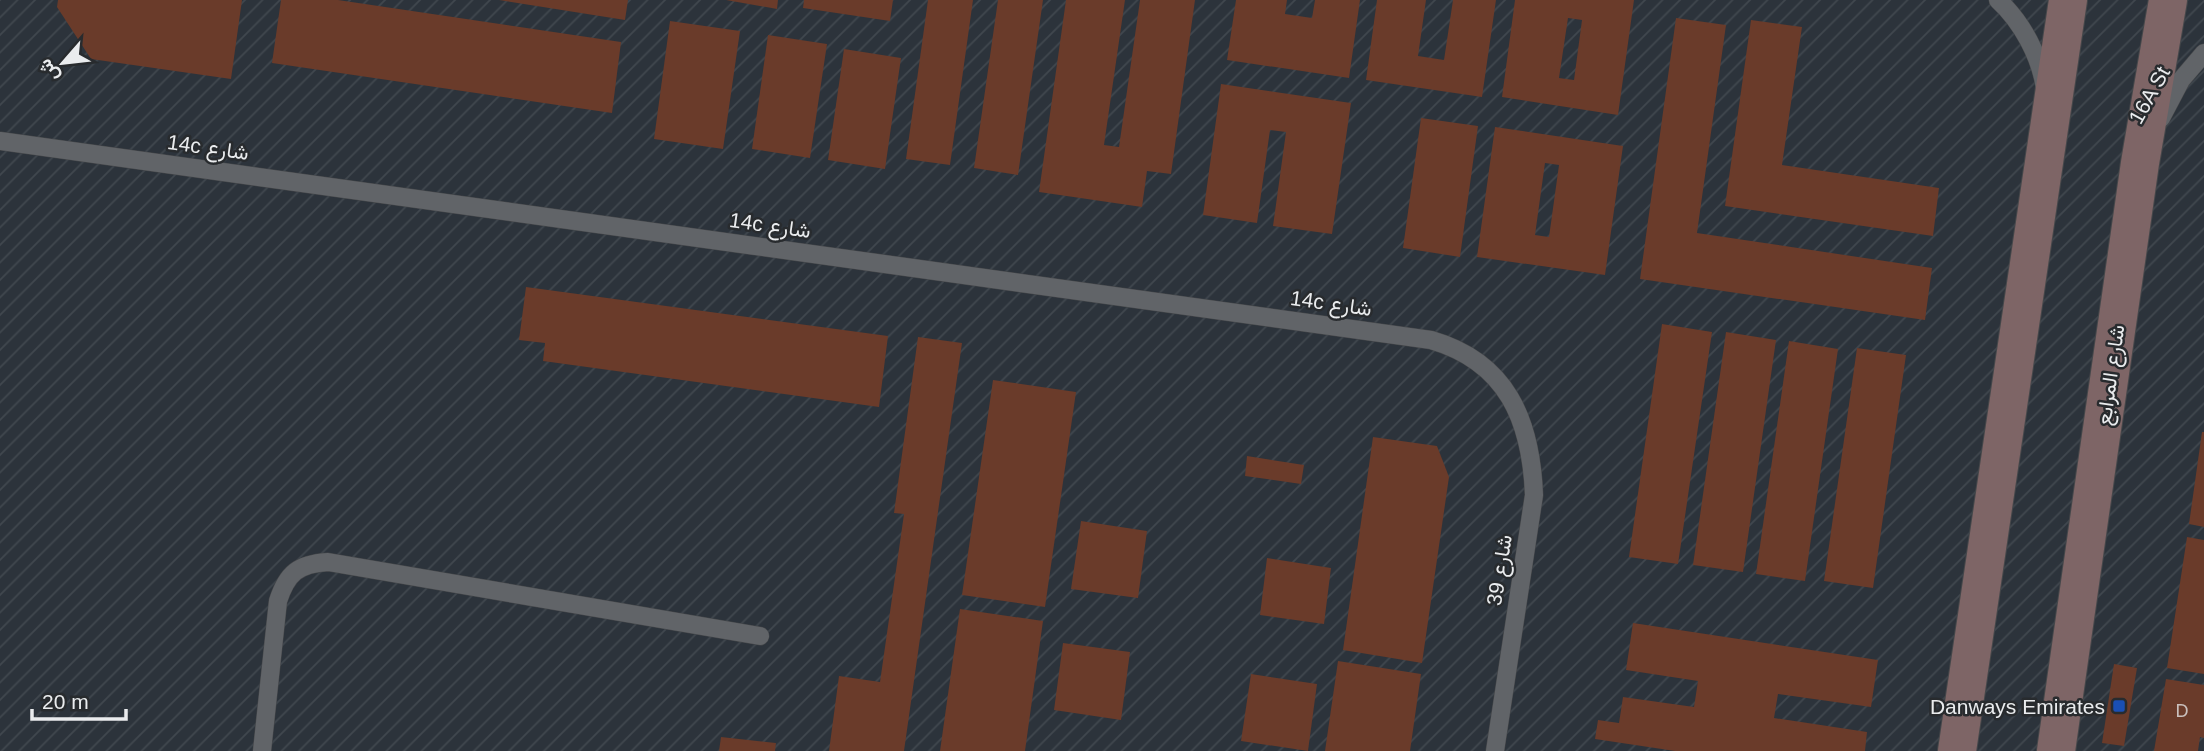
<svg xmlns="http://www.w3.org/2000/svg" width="2204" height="751" font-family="Arial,Vazirmatn,sans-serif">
<defs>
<pattern id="industrial-furrows" width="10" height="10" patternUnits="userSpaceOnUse" patternTransform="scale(1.75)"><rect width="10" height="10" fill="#2c333b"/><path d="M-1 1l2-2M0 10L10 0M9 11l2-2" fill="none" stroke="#40474e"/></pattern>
</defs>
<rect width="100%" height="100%" fill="#282b2e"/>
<rect fill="url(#industrial-furrows)" x="0" y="0" width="2204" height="751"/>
<g fill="#6a3b2a" fill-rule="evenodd">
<polygon points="58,0 242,0 231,79 91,59 57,7"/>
<polygon points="281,0 338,0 621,42 612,113 272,63"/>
<polygon points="499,0 628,0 625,20"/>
<polygon points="726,0 778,0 777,9"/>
<polygon points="804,0 893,0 890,21 803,8"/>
<polygon points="928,0 973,0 950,165 906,159"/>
<polygon points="998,0 1043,0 1018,175 974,168"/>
<polygon points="1066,0 1125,0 1104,145 1119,147 1140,0 1195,0 1171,174 1147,171 1142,207 1039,192"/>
<polygon points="1236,0 1287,0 1285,14 1312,18 1315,0 1360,0 1349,78 1227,60"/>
<polygon points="1377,0 1426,0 1418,56 1444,60 1453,0 1496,0 1482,97 1366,80"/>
<path d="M1515 0H1634L1618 115 1502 97ZM1568 18 1582 20 1574 80 1559 78Z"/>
<polygon points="1676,18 1726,25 1697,233 1932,268 1925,320 1640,279"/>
<polygon points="1751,20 1802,27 1782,165 1939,188 1933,236 1725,206"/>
<polygon points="670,21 740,31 723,149 654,139"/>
<polygon points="768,35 827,44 810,158 752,149"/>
<polygon points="844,49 901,58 885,169 828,160"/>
<polygon points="1221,84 1351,103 1332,234 1273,226 1286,132 1270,130 1257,223 1203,215"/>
<polygon points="1421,118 1478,126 1460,257 1403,248"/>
<path d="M1495 127 1623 146 1605 275 1477 257ZM1545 163 1559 165 1549 237 1535 235Z"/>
<polygon points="526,287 888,336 879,407 543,361 545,343 519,340"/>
<polygon points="1662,324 1712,332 1678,564 1629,557"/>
<polygon points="1726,332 1776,340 1743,572 1693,565"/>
<polygon points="918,337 962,343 904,751 829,751 839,676 880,682 904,514 894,513"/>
<polygon points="1789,341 1838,349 1805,581 1756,574"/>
<polygon points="1857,348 1906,355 1873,588 1824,581"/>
<polygon points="993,380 1076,392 1045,607 962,595"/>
<polygon points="2202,432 2204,432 2204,527 2189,524"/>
<polygon points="1373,437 1437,446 1449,477 1422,663 1343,650"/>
<polygon points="1247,456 1304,465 1301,484 1245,476"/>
<polygon points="1081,521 1147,531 1138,598 1071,589"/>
<polygon points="2187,537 2204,540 2204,674 2167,668"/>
<polygon points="1267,558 1331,568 1324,624 1260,615"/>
<polygon points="960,609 1043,621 1025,751 940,751"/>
<polygon points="1633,623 1878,660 1871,707 1778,694 1774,718 1867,732 1865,751 1675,751 1595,739 1598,720 1619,723 1623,697 1694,707 1698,681 1626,670"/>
<polygon points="1063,643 1130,652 1121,720 1054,710"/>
<polygon points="1338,661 1421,674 1410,751 1325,751"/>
<polygon points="2114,664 2137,668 2124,746 2102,743"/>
<polygon points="1251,674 1317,684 1308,751 1241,741"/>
<polygon points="2166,679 2204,685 2204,738 2200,737 2198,751 2154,751"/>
<polygon points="721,737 776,743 775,751 719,751"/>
</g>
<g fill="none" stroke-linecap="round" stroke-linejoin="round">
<defs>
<g id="lane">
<path d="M1998 0C2022 22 2040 56 2045 88"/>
<polyline points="2161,118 2181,80 2204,53"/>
<path d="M0 141 1431 340C1507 362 1531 420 1534 495L1495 751"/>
<path d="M262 751 278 601C287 573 298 564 328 562L760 636"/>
</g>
<g id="secondary">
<polyline points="1957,751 2068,0"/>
<polyline points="2056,751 2140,163 2168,0"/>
</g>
</defs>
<use href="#lane" stroke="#45474a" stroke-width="19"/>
<use href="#secondary" stroke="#45474a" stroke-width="40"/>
<use href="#lane" stroke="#616468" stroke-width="18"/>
<use href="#secondary" stroke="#7e6566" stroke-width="38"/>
</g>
<rect fill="#1a4fb4" stroke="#282b2e" stroke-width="2.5" x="2112" y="699" width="14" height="14" rx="3.5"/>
<g text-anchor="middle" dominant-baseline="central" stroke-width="5" stroke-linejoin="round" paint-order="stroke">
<g font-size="18" fill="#cac0bd">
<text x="2182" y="711">D</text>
</g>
<g font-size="21" fill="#eaecee" stroke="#282b2e">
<text transform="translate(2149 95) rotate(-61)">16A St</text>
<text transform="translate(208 147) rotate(8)">14c شارع</text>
<text transform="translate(770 225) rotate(8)">14c شارع</text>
<text transform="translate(1331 303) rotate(8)">14c شارع</text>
<text transform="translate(2110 375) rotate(-82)">شارع المرابع</text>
<text transform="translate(1499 570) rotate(-81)">شارع 39</text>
</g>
<g font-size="21" fill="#eaecee" stroke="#282b2e" text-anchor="end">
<text x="2105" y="706">Danways Emirates</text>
</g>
</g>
<g transform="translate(63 63) rotate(242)" stroke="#282b2e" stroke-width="5" paint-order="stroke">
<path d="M0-5L12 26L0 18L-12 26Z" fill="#eaecee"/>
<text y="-10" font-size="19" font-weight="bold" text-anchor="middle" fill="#eaecee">ش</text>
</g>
<path d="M32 709v10h94v-10" fill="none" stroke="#eaecee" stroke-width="3.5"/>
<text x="42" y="709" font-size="21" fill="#eaecee" stroke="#282b2e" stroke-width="5" paint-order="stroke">20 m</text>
</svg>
